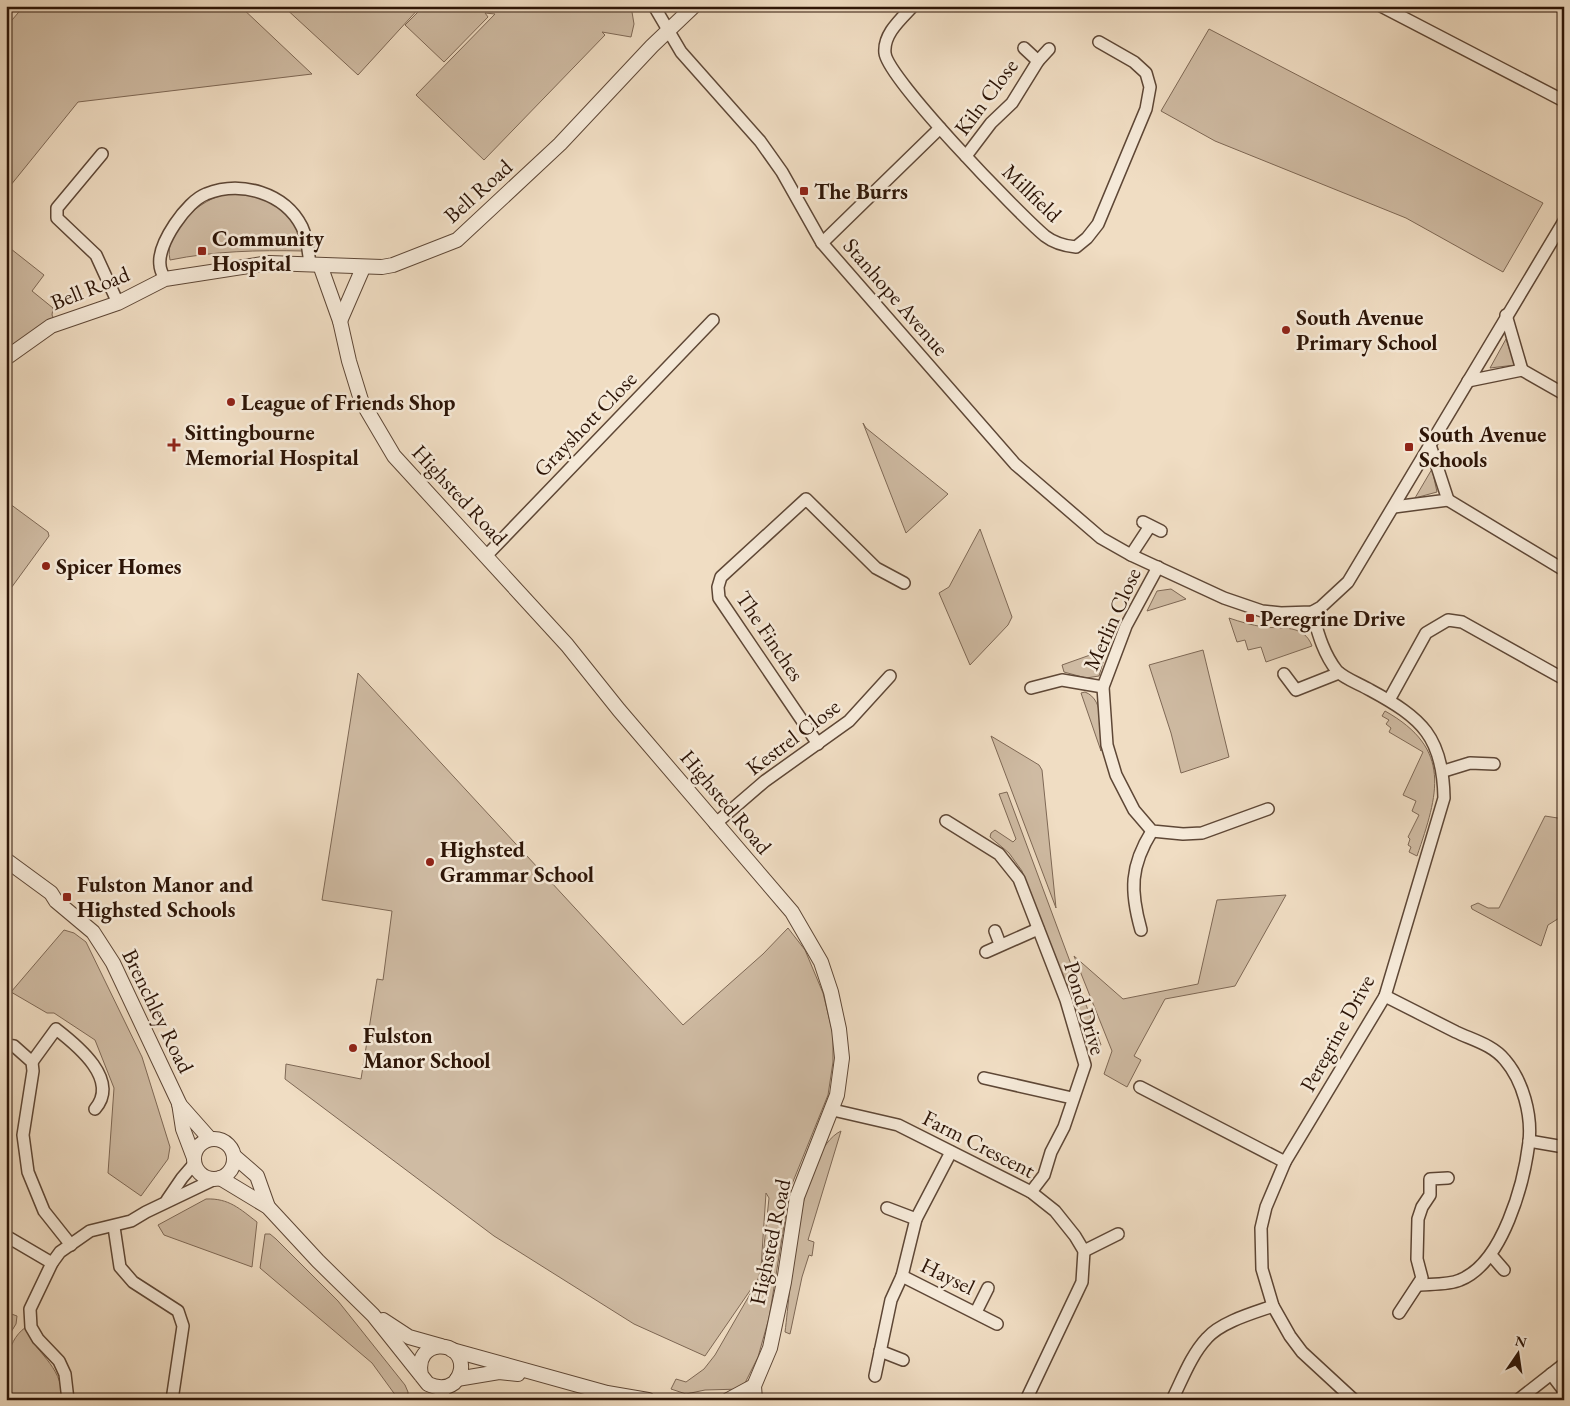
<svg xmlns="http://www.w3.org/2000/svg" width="1570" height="1406" font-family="'EB Garamond',serif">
<rect width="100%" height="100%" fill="#f0ddc3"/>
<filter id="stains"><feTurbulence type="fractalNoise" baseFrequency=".004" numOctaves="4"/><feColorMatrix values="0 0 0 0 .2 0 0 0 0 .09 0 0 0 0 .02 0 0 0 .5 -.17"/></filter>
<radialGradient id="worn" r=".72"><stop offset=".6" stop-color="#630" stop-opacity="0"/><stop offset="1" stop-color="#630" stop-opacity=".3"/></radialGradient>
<g fill="#cfbba3" stroke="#7e6855">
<polygon points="24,6 240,6 312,74 78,102 6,191 6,27"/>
<polygon points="283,6 421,6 358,75"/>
<polygon points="424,6 625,6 632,12 634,24 631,37 602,32 605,35 484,160 416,95 495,14 485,13 488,17 444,62 405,25"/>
<polygon points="1209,29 1543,203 1503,272 1406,218 1215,141 1161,111"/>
<path d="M227 194C266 194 302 207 303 251 258 250 214 251 170 260 163 231 201 198 227 194Z"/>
<polygon points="6,245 44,275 32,291 53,308 52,315 58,328 6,347"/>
<polygon points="1506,339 1515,365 1490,368"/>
<polygon points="863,423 866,428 948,494 906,533"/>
<polygon points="1432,469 1437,492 1415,498"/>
<polygon points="6,501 48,532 49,536 6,595"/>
<polygon points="980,529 1012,617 1008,625 970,665 939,593 949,587"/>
<polygon points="1171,589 1186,599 1147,611 1157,591"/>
<path d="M1229 618C1241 622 1251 625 1264 627 1282 629 1304 624 1312 646L1266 662 1261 647 1248 650 1245 640 1237 642Z"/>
<polygon points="1107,649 1099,676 1086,678 1064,672 1062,665"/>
<polygon points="1203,650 1229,757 1181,773 1171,733 1149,665"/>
<polygon points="358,673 683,1025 763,954 788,928 805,950 823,993 833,1034 833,1062 828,1095 790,1189 769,1318 758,1357 742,1389 705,1390 686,1394 671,1389 676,1379 686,1382 704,1369 715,1355 761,1275 769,1198 766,1193 761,1268 758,1279 705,1356 634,1324 494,1236 285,1079 286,1064 361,1079 377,979 383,980 392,911 322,900"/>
<path d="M1085 692C1106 700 1100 734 1101 751L1081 693Z"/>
<path d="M1385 711C1453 749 1438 794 1417 856L1409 852 1411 847 1408 845 1410 839 1408 837 1419 815 1412 811 1416 801 1403 795 1423 752 1389 732 1391 728 1386 724 1389 720 1382 716Z"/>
<polygon points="991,736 1039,765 1042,770 1056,908"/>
<polygon points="1007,792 1101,1045 1090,1049 1022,871 1009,853 990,837 991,833 995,830 1013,842 1016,839 999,794"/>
<polygon points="1545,816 1564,819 1564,915 1548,925 1541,946 1472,909 1471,906 1478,903 1488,908 1499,908"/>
<polygon points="1286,895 1235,986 1165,999 1134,1056 1141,1060 1127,1087 1104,1074 1112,1051 1074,956 1123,999 1198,984 1217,900"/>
<polygon points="64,930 74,933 86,942 142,1057 170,1147 168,1159 141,1196 108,1173 114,1088 95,1040 54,1013 47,1013 11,992"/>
<path d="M841 1131 808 1240 814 1242 812 1256 809 1255 802 1277 790 1334 785 1332C791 1287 798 1152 841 1131Z"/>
<path d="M206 1199C229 1198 240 1209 257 1222L252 1267 164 1235 158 1225Z"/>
<polygon points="265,1234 270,1234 276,1239 338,1301 405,1385 408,1392 408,1398 396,1396 372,1363 260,1268"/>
<polygon points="6,1312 17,1316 16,1324 6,1340"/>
<path d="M26 1327C35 1355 61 1362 63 1400H8C6 1375 3 1343 26 1327Z"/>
</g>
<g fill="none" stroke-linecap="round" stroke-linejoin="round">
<defs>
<g id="minor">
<polyline points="654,6 681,52 760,141 782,172 822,243 1015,464 1101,538 1131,555 1224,598 1262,611 1281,613 1312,612 1321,607 1348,582 1564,221"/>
<path d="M913 6C901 19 883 34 885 53 887 78 1019 214 1045 236 1054 243 1065 246 1076 247L1087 238 1098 224 1146 109 1150 87 1146 73 1134 62 1099 42"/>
<polyline points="1381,6 1564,101"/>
<polyline points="1024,48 1038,61"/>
<polyline points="102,154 57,208 57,218 96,255 118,303"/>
<polyline points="966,156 991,123 1012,103 1038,61 1049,49"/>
<polyline points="822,243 940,128"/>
<path d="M165 279C163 275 160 270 160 265 157 244 187 201 206 194 241 180 285 193 302 227 308 240 308 251 310 264"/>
<polyline points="1522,370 1564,394"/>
<polyline points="1468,381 1522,370 1506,315"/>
<polyline points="1448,500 1564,570"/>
<polyline points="1394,507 1448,500 1430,445"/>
<polyline points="1143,522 1161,531"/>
<polyline points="487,555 713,320"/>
<polyline points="1131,555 1150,526"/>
<polyline points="1158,567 1126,626 1103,687 1107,745 1116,775 1134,810 1152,831 1183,834 1202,833 1268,809"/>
<path d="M1312 612C1318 633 1323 653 1337 671 1345 679 1360 684 1370 690 1422 718 1443 737 1444 798L1385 996 1285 1162 1266 1207 1261 1228 1262 1269 1273 1306 1290 1336 1302 1352 1354 1400"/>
<polyline points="1284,674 1296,690 1339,673"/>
<polyline points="1031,688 1062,680 1103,687"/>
<polyline points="1389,700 1426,633 1448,620 1462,622 1564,679"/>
<polyline points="818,744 719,598 718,587 721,577 806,499 876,568 904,583"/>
<polyline points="1444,771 1470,763 1494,764"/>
<polyline points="946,821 999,854 1019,879 1066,1000 1085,1065 1064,1127 1051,1152 1044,1175 1031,1192"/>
<polyline points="715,824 765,781 849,721 890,676"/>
<path d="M1141 930C1130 891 1130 866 1152 831"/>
<polyline points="995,931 1000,944"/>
<polyline points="986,952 1038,929"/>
<path d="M1385 996C1409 1008 1432 1020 1456 1032 1473 1040 1493 1045 1505 1060 1523 1081 1532 1115 1529 1142 1524 1183 1503 1263 1460 1280 1449 1285 1431 1284 1419 1285"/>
<polyline points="6,1045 14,1046 32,1062 33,1071 23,1135 28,1172 44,1211 71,1245"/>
<path d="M32 1062 56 1029C78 1046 120 1080 95 1109"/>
<polyline points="984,1078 1072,1098"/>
<polyline points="1140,1087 1285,1162"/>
<polyline points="833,1110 898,1125 1031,1192 1055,1211 1075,1236 1084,1251 1082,1282 1026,1400"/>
<polyline points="1529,1141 1564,1147"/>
<polyline points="167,1200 182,1178 194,1164"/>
<polyline points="887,1208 916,1219"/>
<polyline points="114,1227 120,1267 133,1282 178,1311 183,1326 172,1400"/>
<polyline points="6,1236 52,1263"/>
<polyline points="1084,1251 1118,1234"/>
<polyline points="1491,1255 1504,1270"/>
<polyline points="902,1276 997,1324"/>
<polyline points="976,1312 988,1288"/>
<polyline points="1399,1313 1422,1278 1417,1259 1418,1219 1422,1207 1430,1195 1430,1179 1448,1178"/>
<polyline points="880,1351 903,1360"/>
<polyline points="1551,1374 1564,1391"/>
<polyline points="875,1376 891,1300 902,1276 916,1219 951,1152"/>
<polyline points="68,1400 65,1374 59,1361 38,1339 31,1327 30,1309 52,1263 60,1252 90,1231 131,1221 146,1212 215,1179"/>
<polyline points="437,1400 448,1386"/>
<path d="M1172 1400C1182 1380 1191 1355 1207 1338 1221 1322 1253 1313 1273 1306"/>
<polyline points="1518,1400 1564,1364"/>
</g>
<g id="tertiary">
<polyline points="320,265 340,321 349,361 361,400 394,456 567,645 619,710 792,912 821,962 831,992 839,1029 842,1058 837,1095 797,1197 784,1282 770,1348 754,1386 755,1400"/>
<polyline points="340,321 363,268"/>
<polyline points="6,358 51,326 118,303 165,279 269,263 382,267 393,265 457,240 560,144 652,46 694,6"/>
<polyline points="6,860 51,893 56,901 93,932 113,963 179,1103 183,1129 194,1158"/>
<polyline points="179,1104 210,1139"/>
<circle cx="214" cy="1159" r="20"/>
<polyline points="234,1156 257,1176 268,1207"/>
<path d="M220 1178 268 1207 318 1261 373 1315 428 1384C437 1388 446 1389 454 1383 458 1379 460 1374 461 1369 464 1338 413 1338 421 1375"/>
<polyline points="383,1320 409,1337 441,1346"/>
<polyline points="452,1350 607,1393 648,1400"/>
<polyline points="457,1379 499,1372 518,1374"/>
<polyline points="728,1400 754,1386"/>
</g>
</defs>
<use href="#minor" stroke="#5e4736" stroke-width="14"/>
<use href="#tertiary" stroke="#5e4736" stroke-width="16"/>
<use href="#minor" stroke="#f5e9d8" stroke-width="11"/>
<use href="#tertiary" stroke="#f5e9d8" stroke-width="14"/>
</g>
<g fill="#8f2418" stroke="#f5e9d8" stroke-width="2">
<rect x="799" y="186" width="10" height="10" rx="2.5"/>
<rect x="197" y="246" width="10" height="10" rx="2.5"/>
<circle cx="1286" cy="330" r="5"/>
<circle cx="231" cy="402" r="5"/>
<path d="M171.5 437.5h5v5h5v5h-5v5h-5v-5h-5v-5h5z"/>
<rect x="1404" y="442" width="10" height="10" rx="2.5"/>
<circle cx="46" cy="566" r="5"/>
<rect x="1245" y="613" width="10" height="10" rx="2.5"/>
<circle cx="430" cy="862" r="5"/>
<rect x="62" y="892" width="10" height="10" rx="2.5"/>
<circle cx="353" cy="1048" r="5"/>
</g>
<g text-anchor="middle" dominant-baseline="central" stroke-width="5" stroke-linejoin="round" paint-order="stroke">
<g font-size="22" fill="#2d1507" stroke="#f5e9d8">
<text transform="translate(986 97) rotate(-53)">Kiln Close</text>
<text transform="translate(478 191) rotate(-42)">Bell Road</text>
<text transform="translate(1032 193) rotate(44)">Millfield</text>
<text transform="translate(90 288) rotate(-22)">Bell Road</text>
<text transform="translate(896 297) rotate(49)">Stanhope Avenue</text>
<text transform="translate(585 424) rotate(-46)">Grayshott Close</text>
<text transform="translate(460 495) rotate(47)">Highsted Road</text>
<text transform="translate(1112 619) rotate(-66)">Merlin Close</text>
<text transform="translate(770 636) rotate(56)">The Finches</text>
<text transform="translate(793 737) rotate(-37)">Kestrel Close</text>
<text transform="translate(726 802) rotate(50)">Highsted Road</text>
<text transform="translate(1085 1008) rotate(73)">Pond Drive</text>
<text transform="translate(158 1011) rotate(64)">Brenchley Road</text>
<text transform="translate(1337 1033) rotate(-61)">Peregrine Drive</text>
<text transform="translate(979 1144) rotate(27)">Farm Crescent</text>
<text transform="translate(770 1242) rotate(-78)">Highsted Road</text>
<text transform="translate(948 1276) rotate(26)">Haysel</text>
</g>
<g font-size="22" font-weight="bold" fill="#2d1507" stroke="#f5e9d8" text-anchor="start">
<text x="814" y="191">The Burrs</text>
<text x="212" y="238">Community<tspan x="212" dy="25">Hospital</tspan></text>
<text x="1296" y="317">South Avenue<tspan x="1296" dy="25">Primary School</tspan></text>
<text x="241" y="402">League of Friends Shop</text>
<text x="185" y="432">Sittingbourne<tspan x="185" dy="25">Memorial Hospital</tspan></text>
<text x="1419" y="434">South Avenue<tspan x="1419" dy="25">Schools</tspan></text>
<text x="56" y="566">Spicer Homes</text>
<text x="1260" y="618">Peregrine Drive</text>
<text x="440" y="849">Highsted<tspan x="440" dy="25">Grammar School</tspan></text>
<text x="77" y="884">Fulston Manor and<tspan x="77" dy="25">Highsted Schools</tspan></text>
<text x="363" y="1035">Fulston<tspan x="363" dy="25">Manor School</tspan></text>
</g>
</g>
<rect width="1570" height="1406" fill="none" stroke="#f0ddc3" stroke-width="25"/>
<rect x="8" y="8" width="1555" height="1391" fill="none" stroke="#2d1507" stroke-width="2.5"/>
<rect x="12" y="12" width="1545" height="1381" fill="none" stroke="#2d1507"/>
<g transform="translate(1518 1354) rotate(13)" stroke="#f5e9d8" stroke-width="4" paint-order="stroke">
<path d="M0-4L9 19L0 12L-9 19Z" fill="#2d1507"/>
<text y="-8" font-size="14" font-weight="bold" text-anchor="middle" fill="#2d1507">N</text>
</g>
<rect width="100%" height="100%" filter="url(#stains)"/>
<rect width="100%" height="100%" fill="url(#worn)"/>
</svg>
